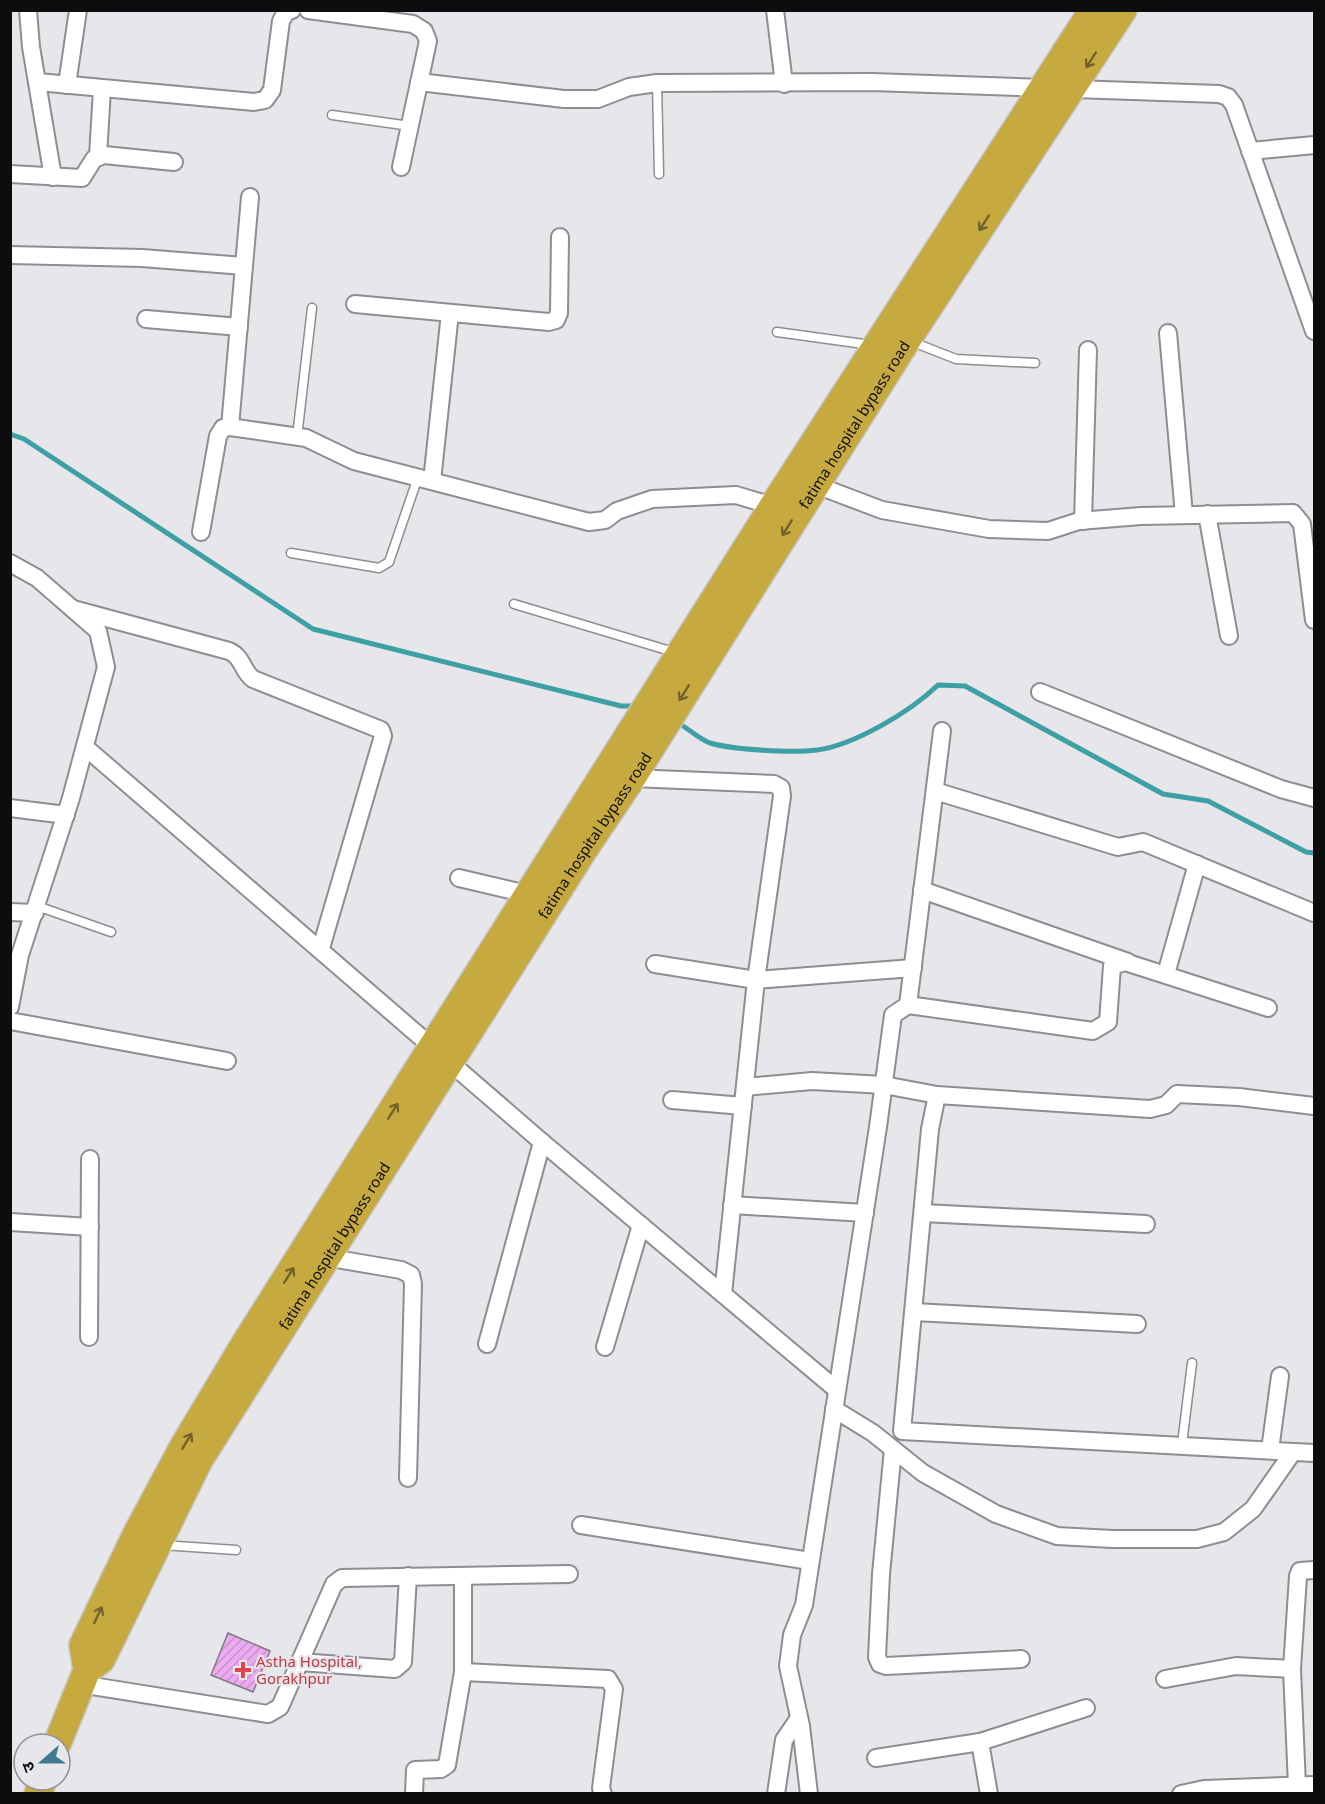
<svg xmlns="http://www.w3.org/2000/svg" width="1325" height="1804" font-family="'Noto Sans','Noto Sans Devanagari',sans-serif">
<defs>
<pattern id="building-hatch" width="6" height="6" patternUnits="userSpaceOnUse" patternTransform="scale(1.5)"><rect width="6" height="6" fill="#ecaaf0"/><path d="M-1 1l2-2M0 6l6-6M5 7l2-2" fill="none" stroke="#c991cd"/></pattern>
</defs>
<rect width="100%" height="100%" fill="#e6e6eb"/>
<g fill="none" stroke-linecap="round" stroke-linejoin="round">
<g stroke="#3ea0a4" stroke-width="5">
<polyline points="10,434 24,439 313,629 621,706 636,706"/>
<path d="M683 726C691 731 701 740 710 743 734 750 792 753 817 750 855 745 911 711 938 685L965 686 1163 794 1208 801 1306 852 1314 853"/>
</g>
</g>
<polygon fill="url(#building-hatch)" stroke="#7e7b7e" stroke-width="1.5" points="228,1633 270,1651 253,1692 211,1675"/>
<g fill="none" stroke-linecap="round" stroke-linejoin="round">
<defs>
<g id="service">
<polyline points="657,83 659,174"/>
<polyline points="332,115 410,126"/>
<polyline points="777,332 871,345"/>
<polyline points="910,341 956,359 1035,363"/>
<polyline points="297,437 312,308"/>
<polyline points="291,553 379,568 389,562 418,477"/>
<polyline points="514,604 677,653"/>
<polyline points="37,906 111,932"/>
<polyline points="1182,1444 1192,1363"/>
<polyline points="162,1545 236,1550"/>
</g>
<g id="minor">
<polyline points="28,10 31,47 53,177"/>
<polyline points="308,10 413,24 424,31 428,41 401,167"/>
<polyline points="775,10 784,84"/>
<polyline points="38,82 254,102 265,100 272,90 281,21 286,12 292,10"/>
<polyline points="419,82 564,99 598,99 629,87 657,83 872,82 1219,94 1228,97 1234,105 1314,331"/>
<polyline points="67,85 78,10"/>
<polyline points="1250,151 1314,145"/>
<polyline points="98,156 102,89"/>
<polyline points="10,174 82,178 94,159 104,155 174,162"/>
<polyline points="10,255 142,258 244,266"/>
<polyline points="355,304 549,322 556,320 559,313 560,237"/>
<polyline points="146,319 239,327"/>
<polyline points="1168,333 1184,515"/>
<polyline points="230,427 250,197"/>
<polyline points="432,481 450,313"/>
<polyline points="808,482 882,510 989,529 1048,531 1079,521 1141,516 1293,513 1302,524 1314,620"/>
<polyline points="1207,514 1229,636"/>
<polyline points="1083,521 1088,350"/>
<polyline points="201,532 218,436 223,428 230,427 306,438 354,461 589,522 605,520 617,511 652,499 736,495 773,506"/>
<polyline points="10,563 37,578 98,631 106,667 71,798 20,955 10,1007"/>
<path d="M73 609 229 651C243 657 242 671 253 679L381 730 383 736 321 948"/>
<polyline points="1040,692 1281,789 1314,798"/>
<polyline points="85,747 542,1142 837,1390"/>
<polyline points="632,778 774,784 781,788 782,796 756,980 655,964"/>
<polyline points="935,791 1118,847 1143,842 1314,913"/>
<polyline points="10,808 66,815"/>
<polyline points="459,878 527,894"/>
<polyline points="922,890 1128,962"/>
<polyline points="10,912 35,913"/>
<polyline points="1166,974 1197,864"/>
<polyline points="908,1005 942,731"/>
<polyline points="10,1021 227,1061"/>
<polyline points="745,1087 812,1081 884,1085 937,1095"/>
<polyline points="672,1100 743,1106"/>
<polyline points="1314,1106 1239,1097 1177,1094 1166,1105 1150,1109 937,1095 930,1129 902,1431 1314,1453"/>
<polyline points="732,1205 865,1213"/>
<polyline points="923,1213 1146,1224"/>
<polyline points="10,1222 90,1227"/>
<polyline points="325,1257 401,1270 411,1275 413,1284 408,1478"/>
<polyline points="723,1294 756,980 913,968"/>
<polyline points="914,1312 1137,1324"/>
<polyline points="89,1337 90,1159"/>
<polyline points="487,1344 542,1142"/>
<polyline points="605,1347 641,1225"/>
<polyline points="834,1409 873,1433 923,1473 996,1514 1057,1536 1113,1539 1197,1539 1224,1532 1253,1509 1293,1452"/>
<polyline points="893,1449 881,1574 877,1657 880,1664 886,1666 1021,1659"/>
<polyline points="1270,1450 1280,1376"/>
<polyline points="581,1525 810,1561"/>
<polyline points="300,1662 395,1669 403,1662 408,1576"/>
<polyline points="463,1672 608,1679 614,1689 601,1788 603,1794"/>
<polyline points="1165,1679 1236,1666 1292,1669"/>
<polyline points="80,1684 268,1714 280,1707 334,1584 342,1578 569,1574"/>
<polyline points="980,1742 989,1794"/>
<polyline points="876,1758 980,1742 1086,1708"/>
<polyline points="1297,1786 1292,1669 1298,1576 1300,1571 1314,1570"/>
<polyline points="414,1794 415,1770 441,1769 447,1765 463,1672 463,1576"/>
<polyline points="776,1794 784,1740 799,1718"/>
<polyline points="809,1794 801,1726 788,1666 792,1635 804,1605 878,1127 893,1015 908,1005 1093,1031 1108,1022 1112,966 1125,962 1268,1008"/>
<polyline points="1181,1794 1204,1789 1314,1785"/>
</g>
<g id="trunk">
<polyline points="87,1670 83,1645 136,1535 182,1449 246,1342 773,506 1093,10"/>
<path id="s1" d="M57 1744 87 1670 101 1660 199 1460 583 851 632 778 907 340 1123 10"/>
<polyline points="38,1794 43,1780"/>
</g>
</defs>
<use href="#service" stroke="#8d8d92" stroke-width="11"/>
<use href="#minor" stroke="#8d8d92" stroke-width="20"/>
<use href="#trunk" stroke="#c5c5c5" stroke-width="30"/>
<use href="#service" stroke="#fff" stroke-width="8"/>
<use href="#minor" stroke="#fff" stroke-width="16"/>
<use href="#trunk" stroke="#c6aa40" stroke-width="27"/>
</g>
<defs><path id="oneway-shaft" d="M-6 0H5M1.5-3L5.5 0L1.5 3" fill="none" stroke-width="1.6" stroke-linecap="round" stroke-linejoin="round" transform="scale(1.5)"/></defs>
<g stroke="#73632a">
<use href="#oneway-shaft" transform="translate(1091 60) rotate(123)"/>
<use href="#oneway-shaft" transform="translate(984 223) rotate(123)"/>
<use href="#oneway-shaft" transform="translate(787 528) rotate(122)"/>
<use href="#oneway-shaft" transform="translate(684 693) rotate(122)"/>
<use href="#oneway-shaft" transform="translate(393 1111) rotate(-58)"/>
<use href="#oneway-shaft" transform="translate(289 1275) rotate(-58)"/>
<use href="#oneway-shaft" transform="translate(187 1441) rotate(-59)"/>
<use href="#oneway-shaft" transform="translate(98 1615) rotate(-65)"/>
</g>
<path fill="#e0444e" stroke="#e6e6eb" stroke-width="2" d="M240 1661h6v6h6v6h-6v6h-6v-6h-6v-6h6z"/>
<g text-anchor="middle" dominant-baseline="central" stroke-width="4.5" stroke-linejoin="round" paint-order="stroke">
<g font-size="15" fill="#0d0d0f" stroke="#e6e6eb">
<text stroke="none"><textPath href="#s1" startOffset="1545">fatima hospital bypass road</textPath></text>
<text stroke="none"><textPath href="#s1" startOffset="1059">fatima hospital bypass road</textPath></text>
<text stroke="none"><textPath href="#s1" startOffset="573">fatima hospital bypass road</textPath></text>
</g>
<g font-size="15" fill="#be3a42" stroke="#e6e6eb" text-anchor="start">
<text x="256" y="1661">Astha Hospital,<tspan x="256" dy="17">Gorakhpur</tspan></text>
</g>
</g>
<rect width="1325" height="1804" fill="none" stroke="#0d0d0f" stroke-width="24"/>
<g transform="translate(42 1762) rotate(249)"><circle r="28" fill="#e6e6eb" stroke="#8f8f93" stroke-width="1.5"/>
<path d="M0-4.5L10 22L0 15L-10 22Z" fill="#3e7a91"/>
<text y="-9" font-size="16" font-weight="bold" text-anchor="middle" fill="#0d0d0f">उ</text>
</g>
</svg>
